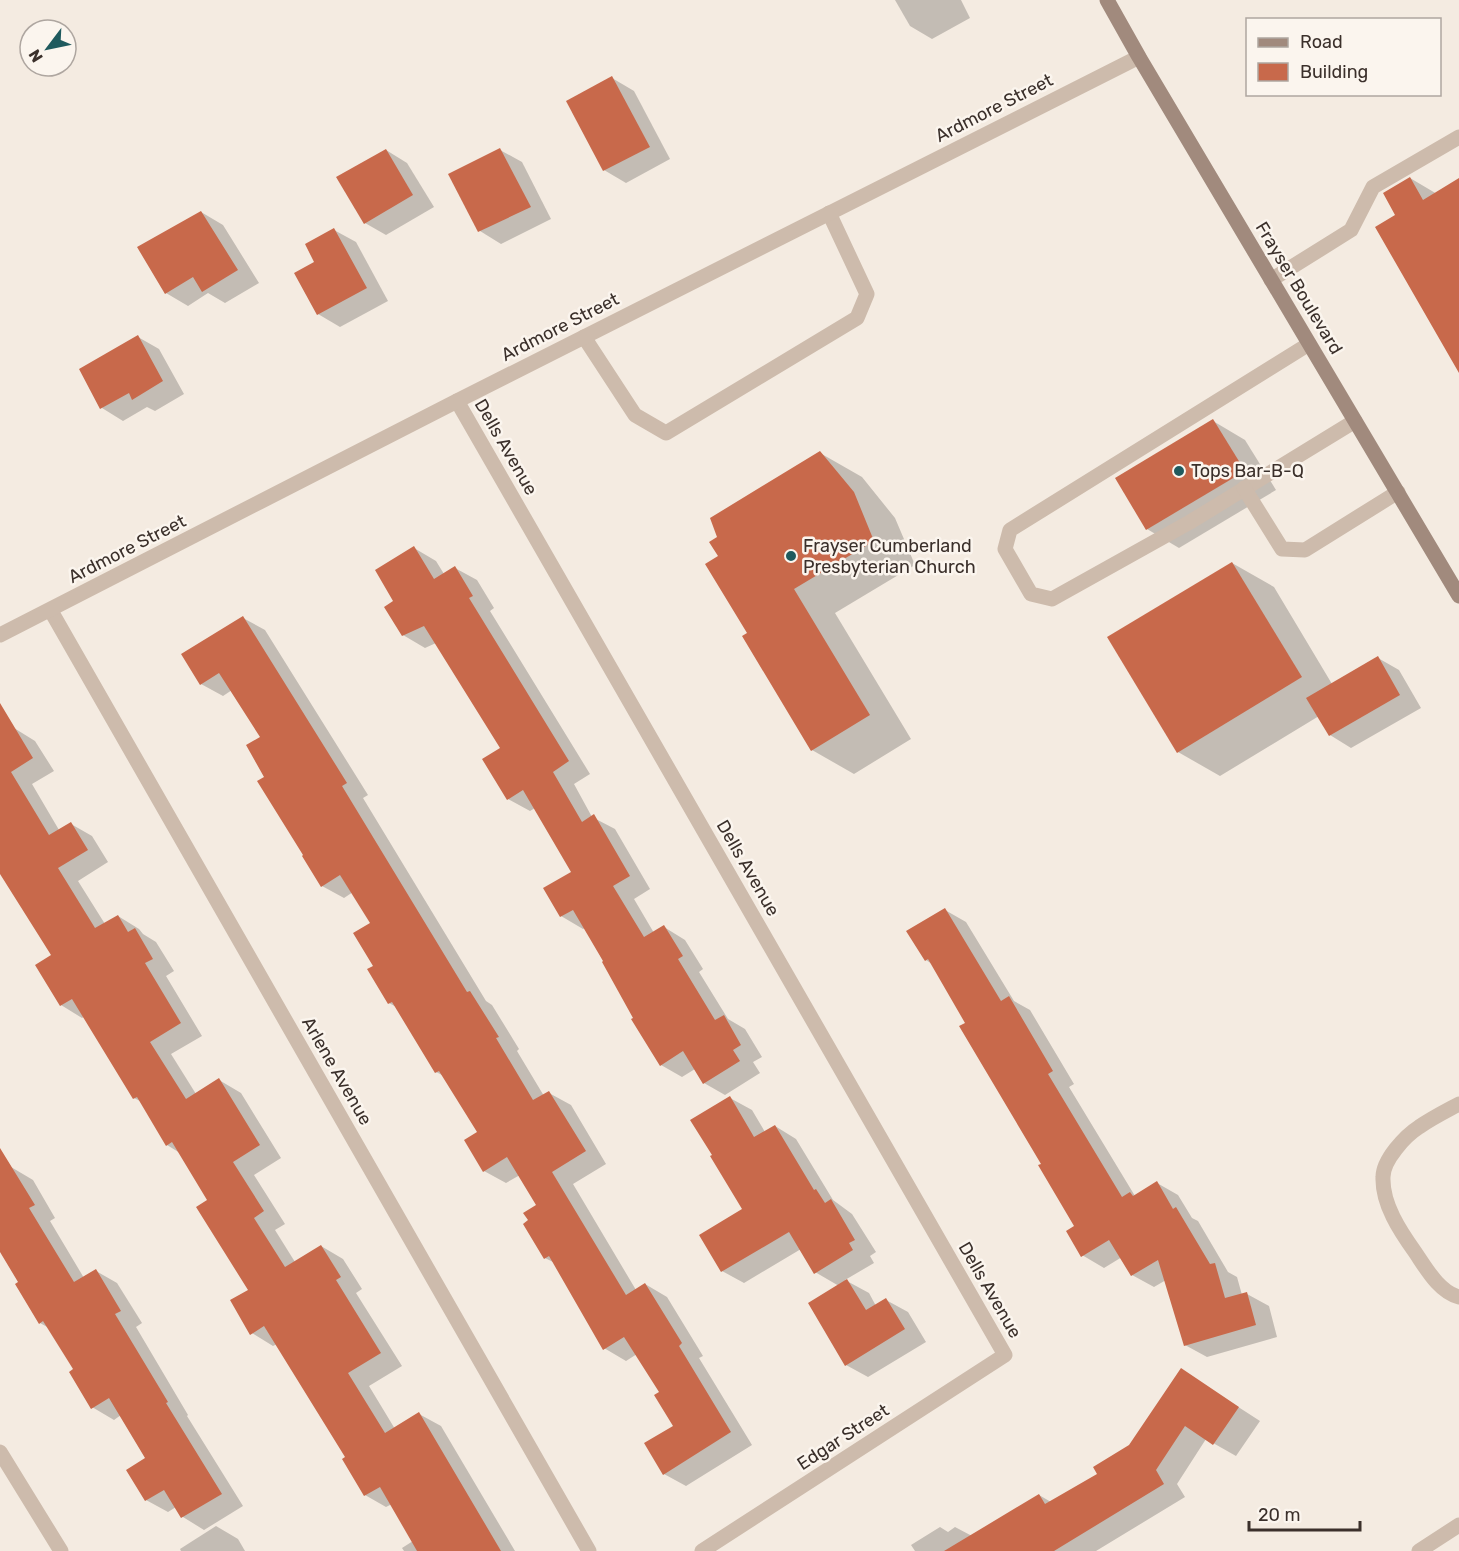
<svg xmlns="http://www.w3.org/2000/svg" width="1459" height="1551" font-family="Rubik,sans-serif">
<rect width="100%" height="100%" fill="#f4ebe1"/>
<g fill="#0003">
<polygon points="895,0 961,0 970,18 932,39 910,26"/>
<polygon points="612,78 634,91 670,159 626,183 604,170 568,101"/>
<polygon points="386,150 407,163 434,207 386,235 365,223"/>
<polygon points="500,150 522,162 551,219 501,244 480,231"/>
<polygon points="1410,178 1437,194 1459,183 1459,370 1397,216"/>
<polygon points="201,212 223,225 259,283 225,303 208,293 188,306 166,293 139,248"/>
<polygon points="334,230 356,242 388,301 340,327 318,314 316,262"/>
<polygon points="138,337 159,349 184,394 155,411 147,407 123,421 102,408"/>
<polygon points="1213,421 1245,440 1276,490 1179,548 1147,529"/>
<polygon points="820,453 862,477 895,518 915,565 835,613 911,739 854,774 812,750 749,634 720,557"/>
<polygon points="414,548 436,561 444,574 455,568 477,580 494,608 490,611 590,774 574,784 592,817 615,829 650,889 634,899 654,933 664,927 685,940 703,969 699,972 728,1019 745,1029 762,1057 753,1062 760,1073 725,1095 704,1083 695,1069 682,1077 661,1065 585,928 583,929 561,916 545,889 573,873 535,808 530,811 508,799 502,748 436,643 425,648 403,635 395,602"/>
<polygon points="1232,563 1274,587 1332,684 1378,658 1399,670 1421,708 1351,748 1330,735 1319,716 1220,776 1178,752"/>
<polygon points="243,618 265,630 368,795 363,798 486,1001 492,1005 519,1049 517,1051 544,1096 549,1093 571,1105 606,1164 573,1184 636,1290 645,1284 667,1297 703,1356 699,1358 752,1445 686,1486 664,1474 675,1427 661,1393 637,1354 626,1361 604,1348 555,1263 545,1258 530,1221 538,1205 520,1175 506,1183 484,1171 479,1132 444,1076 436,1072 398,1008 389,1003 375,966 373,923 353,892 344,898 322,886 266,778 262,738 232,690 223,696 201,684"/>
<polygon points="14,728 35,741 54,771 32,784 59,830 71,824 92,836 108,862 78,881 105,924 118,916 139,929 143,934 156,942 174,971 166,976 202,1036 171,1054 196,1094 219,1080 241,1093 281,1158 254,1175 285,1224 275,1230 295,1262 321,1246 343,1259 362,1289 356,1293 402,1366 369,1386 395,1429 419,1414 441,1426 515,1551 404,1551 402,1548 413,1541 392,1504 386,1507 365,1495 347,1457 277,1344 273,1346 252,1333 250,1290 209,1201 180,1153 167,1145 142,1102 134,1098 85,1016 82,1018 61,1005 53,956 0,871 0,737"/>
<polygon points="945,910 966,922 1014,1001 1030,1010 1074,1084 1069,1087 1135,1196 1157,1183 1178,1195 1192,1218 1198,1221 1228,1272 1237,1277 1242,1295 1247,1294 1269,1306 1277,1337 1207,1357 1185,1345 1166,1280 1154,1287 1132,1275 1122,1257 1104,1268 1082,1255 1076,1226 967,1023 932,964 926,960"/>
<polygon points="730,1098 752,1110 765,1132 775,1126 796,1139 833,1200 852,1214 876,1252 870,1256 874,1263 845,1280 869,1293 876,1306 886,1300 908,1312 926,1342 868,1377 846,1365 839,1286 815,1272 801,1249 744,1283 722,1271 745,1209"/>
<polygon points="0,1167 11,1167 33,1180 55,1218 50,1221 84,1278 96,1271 117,1283 142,1323 136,1327 188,1415 187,1416 243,1506 204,1530 183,1517 176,1507 168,1512 146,1500 147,1458 121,1415 114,1420 92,1407 75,1370 49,1328 40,1323 20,1282 0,1249"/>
<polygon points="1181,1370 1260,1421 1236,1456 1206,1439 1177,1484 1185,1497 1096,1551 915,1551 911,1545 940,1527 948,1532 955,1527 972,1536 1039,1495 1051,1502 1099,1474 1130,1447"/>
<polygon points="216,1526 238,1539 245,1551 181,1551 180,1549"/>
</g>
<g fill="#c8694b">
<polygon points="612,76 650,147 603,171 566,101"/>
<polygon points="500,148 531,207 478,232 448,174"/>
<polygon points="386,149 413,195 364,224 336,177"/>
<polygon points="1410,177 1423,200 1459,178 1459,373 1375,227 1395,215 1383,193"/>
<polygon points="201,211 238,270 202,292 193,277 165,294 137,247"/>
<polygon points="334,228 367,288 317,315 294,273 314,262 305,244"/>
<polygon points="138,335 163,381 132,400 129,393 100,409 79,369"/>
<polygon points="1213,419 1245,471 1146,530 1115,478"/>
<polygon points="820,451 854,492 874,541 794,589 870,715 811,751 742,636 747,633 705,564 718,556 709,542 717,537 710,518"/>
<polygon points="414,546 434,579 455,566 473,596 469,598 569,761 553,772 582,822 594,814 630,876 613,886 644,937 664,925 683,956 678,959 715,1020 724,1015 741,1045 733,1050 740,1061 703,1084 683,1051 660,1066 631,1019 633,1018 602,962 603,961 573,910 560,917 543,888 571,872 523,790 507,800 482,759 500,748 424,626 402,636 384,607 393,601 375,570"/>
<polygon points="1232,562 1302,677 1177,753 1107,637"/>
<polygon points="243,616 347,783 342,786 467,992 470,991 499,1037 496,1038 533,1100 549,1091 586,1151 552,1172 626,1295 645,1283 682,1343 679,1346 731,1432 663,1475 644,1443 673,1426 654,1395 659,1392 624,1337 603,1350 549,1256 544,1259 523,1224 528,1220 523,1213 536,1205 507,1157 483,1172 464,1140 477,1132 439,1071 435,1073 392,1002 388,1004 367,969 373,966 353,933 370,923 340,875 321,887 302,856 303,855 257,781 264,777 246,745 260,737 219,673 200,685 181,654"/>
<polygon points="1378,656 1400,695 1329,736 1306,698"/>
<polygon points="0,703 33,758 11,772 49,835 71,822 88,850 58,868 95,928 118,915 128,932 135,928 153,959 145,963 181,1023 150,1042 186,1099 219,1078 260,1145 233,1162 264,1211 254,1218 285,1267 321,1245 341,1277 336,1280 381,1353 348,1373 385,1433 419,1412 501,1551 417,1551 380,1487 364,1496 342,1459 345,1457 264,1326 250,1335 230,1300 248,1290 196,1207 207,1200 172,1142 166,1146 137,1097 133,1099 72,999 60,1006 35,965 51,955 0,874"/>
<polygon points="945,908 1001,1001 1009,996 1053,1071 1048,1074 1122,1197 1130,1192 1133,1196 1157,1181 1173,1209 1176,1207 1210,1264 1215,1263 1225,1298 1247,1292 1256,1325 1184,1346 1158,1260 1131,1276 1109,1240 1081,1257 1066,1231 1074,1226 1038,1165 1041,1164 959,1026 965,1023 928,959 925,961 906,931"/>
<polygon points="730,1096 754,1137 775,1125 814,1190 816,1189 825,1203 831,1199 855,1240 849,1243 853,1250 814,1274 789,1232 721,1272 699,1235 742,1209 710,1156 712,1155 690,1120"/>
<polygon points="0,1148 35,1205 29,1208 74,1282 96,1269 121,1311 115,1314 168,1402 166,1403 222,1494 181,1518 164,1490 145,1501 126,1470 145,1458 109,1398 91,1409 69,1372 73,1369 43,1321 39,1324 15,1284 18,1282 0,1252"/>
<polygon points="847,1279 866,1310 886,1298 905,1329 845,1366 808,1303"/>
<polygon points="1181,1368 1239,1407 1213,1445 1185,1426 1156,1470 1164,1484 1054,1551 944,1551 1039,1494 1045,1504 1097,1474 1093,1467 1129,1445"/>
</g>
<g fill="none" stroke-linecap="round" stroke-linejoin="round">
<g stroke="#cdbbac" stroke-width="15">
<polyline points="1271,280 1351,230 1373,187 1459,137"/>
<polyline points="584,337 635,415 666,433 857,318 867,294 829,213"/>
<polyline points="1309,344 1010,530 1005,549 1031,594 1052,599 1190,522 1355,421"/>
<polyline points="1244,488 1282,549 1305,550 1398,492"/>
<path d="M1459 1104C1446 1111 1432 1118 1419 1127 1405 1136 1383 1160 1383 1177 1382 1204 1400 1231 1415 1252 1426 1268 1439 1292 1459 1297"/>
<polyline points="1419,1551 1459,1525"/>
</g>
<g stroke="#cdbbac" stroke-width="15">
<polyline points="457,401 1005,1355 702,1551"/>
<polyline points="51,611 589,1551"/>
<polyline points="0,635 457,401 1139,57"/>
<polyline points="0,1452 61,1551"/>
</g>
<polyline stroke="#a18a7d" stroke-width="15" points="1107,0 1139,57 1459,596"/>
</g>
<g fill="#1f5a5e" stroke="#fbf5ee" stroke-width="2">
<circle cx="1179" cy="471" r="6"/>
<circle cx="791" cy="556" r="6"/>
</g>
<g text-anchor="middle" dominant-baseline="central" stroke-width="5" stroke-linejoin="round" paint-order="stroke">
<g font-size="18" fill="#3b302b" stroke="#fbf5ee">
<text transform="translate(994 108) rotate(-27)">Ardmore Street</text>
<text transform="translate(1299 288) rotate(59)">Frayser Boulevard</text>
<text transform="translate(560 327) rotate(-27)">Ardmore Street</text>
<text transform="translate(506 447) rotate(60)">Dells Avenue</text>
<text transform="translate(127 549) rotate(-27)">Ardmore Street</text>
<text transform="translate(748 868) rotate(60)">Dells Avenue</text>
<text transform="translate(337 1071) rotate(60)">Arlene Avenue</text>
<text transform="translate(990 1290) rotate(60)">Dells Avenue</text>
<text transform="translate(843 1437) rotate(-33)">Edgar Street</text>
</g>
<g font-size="18" fill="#3b302b" stroke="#fbf5ee" text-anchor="start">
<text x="1191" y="471">Tops Bar-B-Q</text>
<text x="803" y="546">Frayser Cumberland<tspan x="803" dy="21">Presbyterian Church</tspan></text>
</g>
</g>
<rect x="1246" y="18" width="195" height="78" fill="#fbf5ee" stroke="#aea6a0" stroke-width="1.5"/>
<rect x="1258" y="38" width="30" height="9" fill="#a18a7d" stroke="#aea6a0" stroke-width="1.5"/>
<text x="1300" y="48" font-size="18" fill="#3b302b">Road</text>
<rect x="1258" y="63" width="30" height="18" fill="#c8694b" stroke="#aea6a0" stroke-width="1.5"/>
<text x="1300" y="78" font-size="18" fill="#3b302b">Building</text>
<g transform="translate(48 48) rotate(238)"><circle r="28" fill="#fbf5ee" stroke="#aea6a0" stroke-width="1.5"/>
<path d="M0-4.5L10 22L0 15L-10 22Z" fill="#1f5a5e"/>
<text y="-9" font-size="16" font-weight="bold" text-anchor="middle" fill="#3b302b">N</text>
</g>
<path d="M1249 1521v9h111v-9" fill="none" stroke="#3b302b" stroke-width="3"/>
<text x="1258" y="1521" font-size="18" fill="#3b302b" stroke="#fbf5ee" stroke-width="4.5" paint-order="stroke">20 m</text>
</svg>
